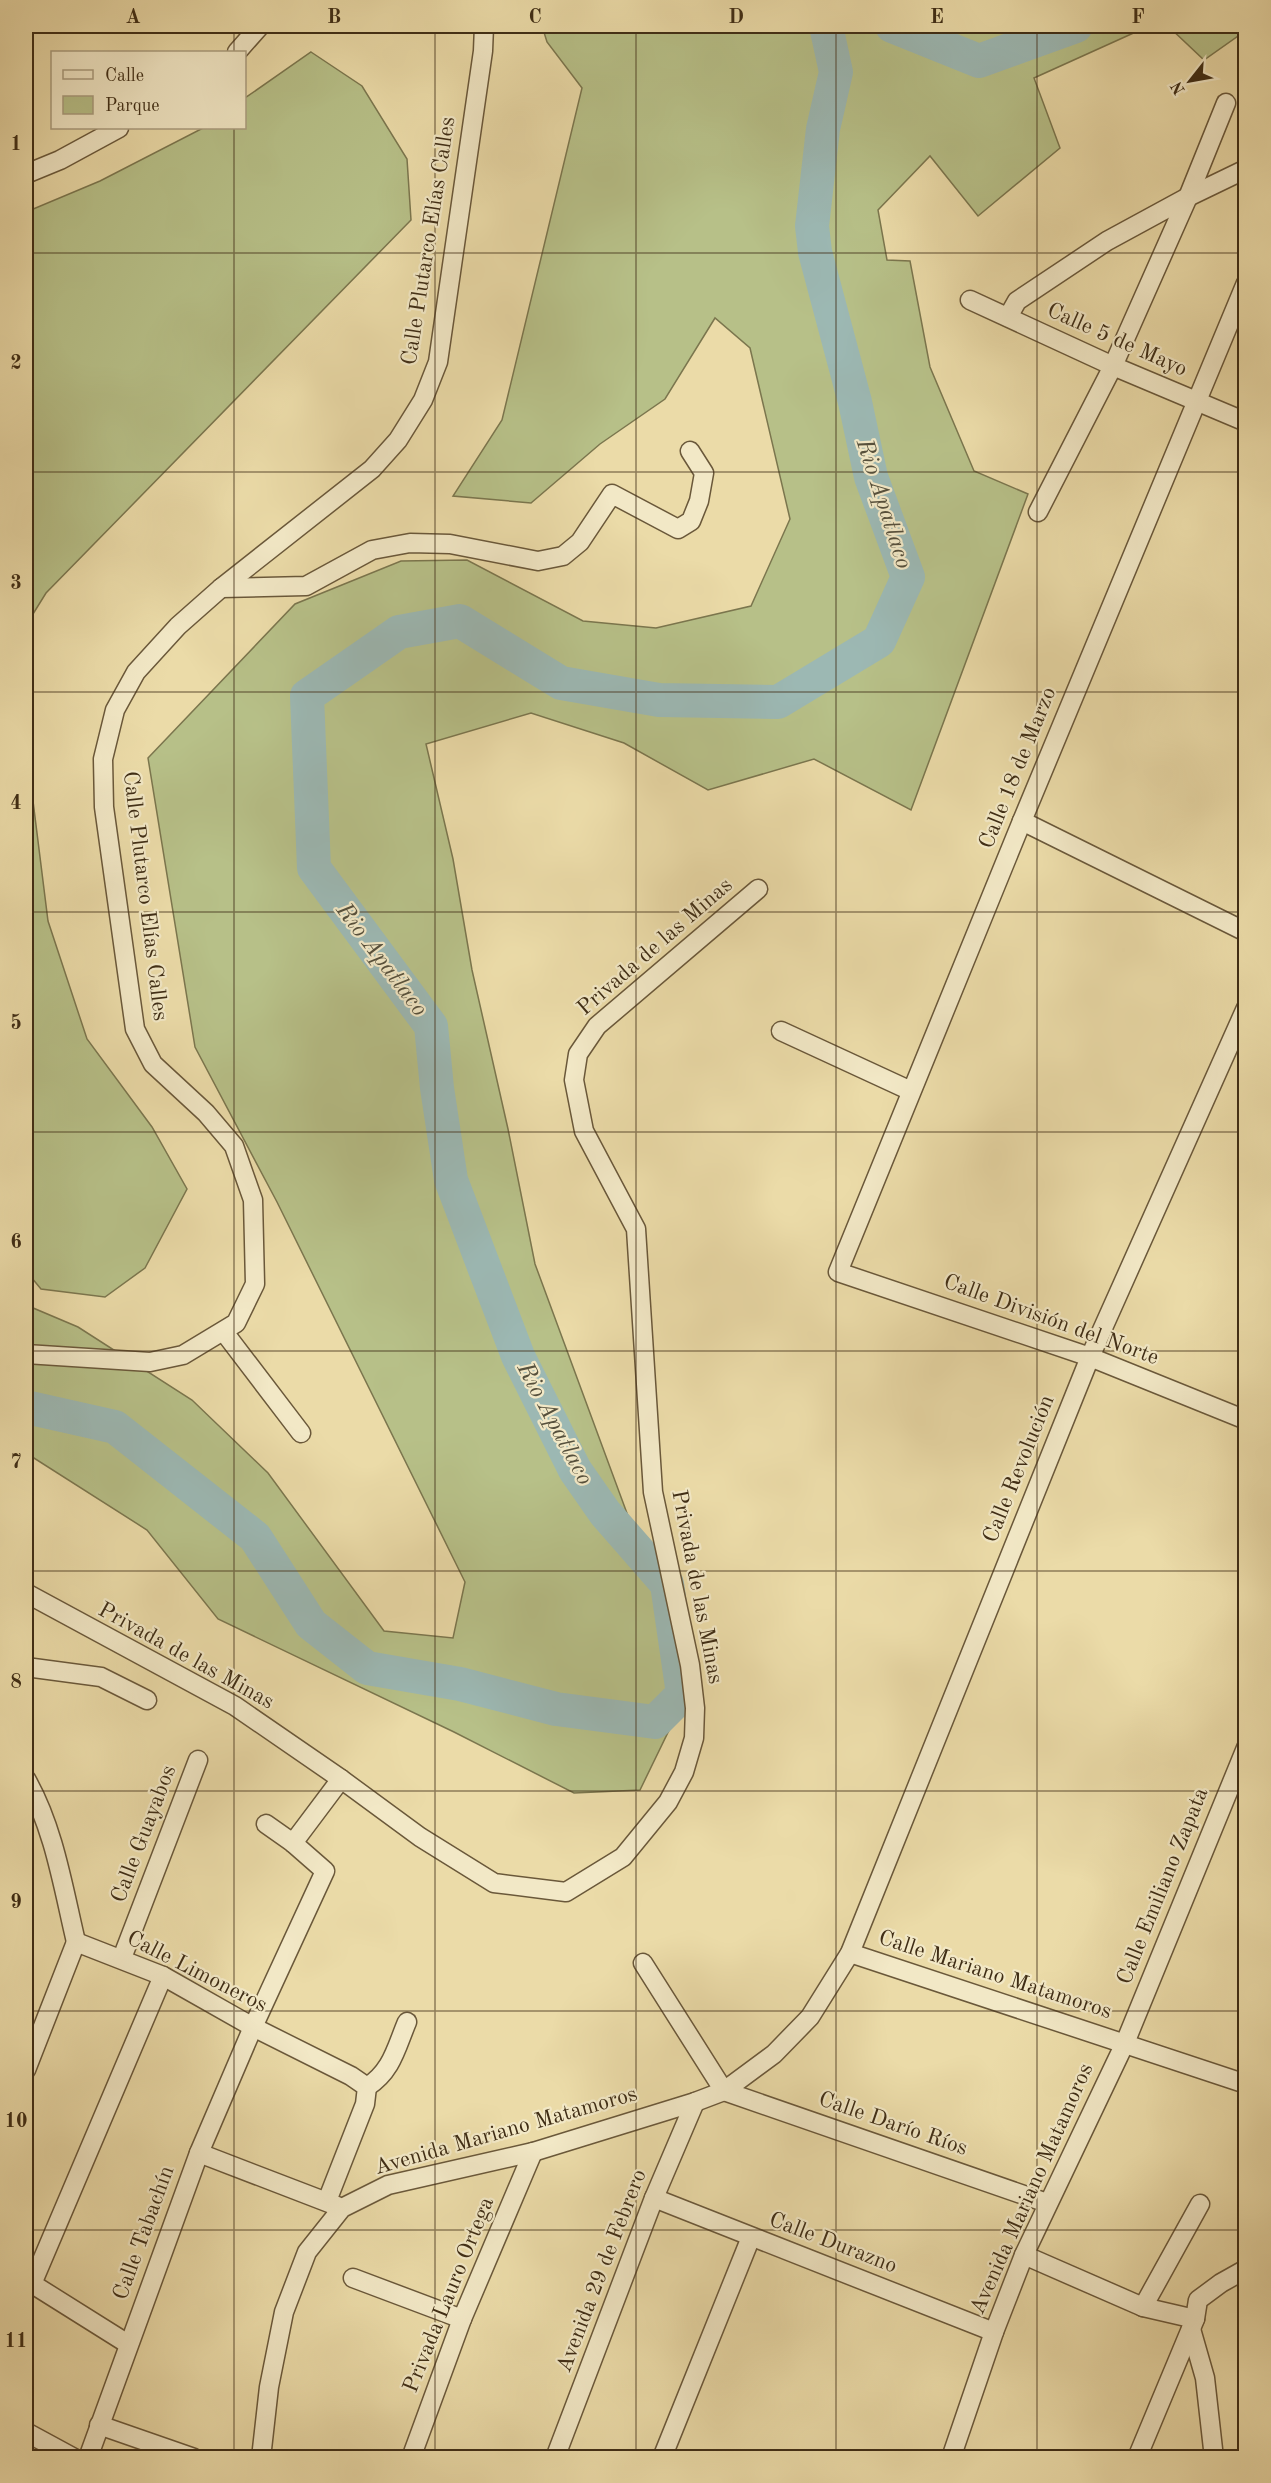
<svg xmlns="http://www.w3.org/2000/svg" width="1271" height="2483" font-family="'Old Standard TT',serif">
<rect width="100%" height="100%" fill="#ebdba8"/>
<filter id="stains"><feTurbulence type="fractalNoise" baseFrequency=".00333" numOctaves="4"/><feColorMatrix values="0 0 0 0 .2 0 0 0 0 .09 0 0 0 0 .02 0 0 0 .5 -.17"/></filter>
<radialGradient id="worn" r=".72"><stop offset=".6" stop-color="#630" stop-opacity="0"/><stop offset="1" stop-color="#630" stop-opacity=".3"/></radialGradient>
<g fill="#b7c088" stroke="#7b764e" stroke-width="1.5">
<polygon points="542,26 1149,26 1034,78 1060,148 978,216 930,156 878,210 887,260 910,261 930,367 974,471 1028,494 911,810 814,759 708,790 624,743 531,713 426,744 453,859 472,970 508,1129 535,1264 628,1516 658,1608 672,1724 640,1790 574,1793 454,1732 218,1619 147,1530 26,1453 26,1305 78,1327 192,1400 268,1473 384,1631 453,1638 465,1582 277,1202 195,1047 148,758 295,604 401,561 467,560 583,621 656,628 751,606 790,519 750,348 715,318 665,399 600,444 531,503 453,496 502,420 582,88 547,42"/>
<polygon points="1168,26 1245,26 1245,31 1204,60"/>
<polygon points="311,52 362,86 407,159 411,220 46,593 28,622 26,652 26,212 100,181 203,128 244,128 245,98"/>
<polygon points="26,745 48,921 87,1039 152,1127 187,1189 145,1268 105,1297 41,1289 26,1271"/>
</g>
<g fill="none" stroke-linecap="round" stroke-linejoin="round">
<g stroke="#9cb8b3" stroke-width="34">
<polyline points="892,26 979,61 1076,26"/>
<polyline points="26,1407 115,1427 255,1537 311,1624 367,1668 460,1684 556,1709 655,1722 683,1694 667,1584 605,1513 575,1470 518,1356 451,1180 437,1088 431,1026 314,868 307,696 399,632 460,621 561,683 659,700 778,702 879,641 908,577 871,477 855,402 815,252 812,226 823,129 836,72 826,26"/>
</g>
<defs>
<g id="minor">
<polyline points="237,52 260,26"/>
<polyline points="26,174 60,160 119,128"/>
<polyline points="1246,283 1022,821 838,1272 1090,1357 1246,1420"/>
<polyline points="970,300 1113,366 1246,422"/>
<polyline points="1008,317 1017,301 1107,241 1188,197 1246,169"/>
<polyline points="1038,512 1113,366 1188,197 1226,103"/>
<polyline points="221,588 306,586 372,550 410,543 450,544 538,561 563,556 580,542 612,494 678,529 691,521 699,501 704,473 690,451"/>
<polyline points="1022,821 1246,932"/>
<polyline points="781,1031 911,1091"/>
<polyline points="224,1332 301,1433"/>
<polyline points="26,1354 150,1362 183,1355 236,1323 255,1284 253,1200 234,1146 206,1113 153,1064 135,1029 104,807 103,759 115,710 136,672 178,626 221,588 372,469 398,440 423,400 438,362 483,51 484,26"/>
<polyline points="26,1593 235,1706 341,1779 420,1837 494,1883 566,1892 623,1857 668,1802 684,1772 694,1738 695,1708 690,1665 653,1492 636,1229 584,1131 574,1080 578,1054 597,1026 758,889"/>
<polyline points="26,1667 101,1677 147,1700"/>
<path d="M26 1779C54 1828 63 1887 76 1942"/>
<polyline points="293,1843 341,1779"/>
<polyline points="76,1942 163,1976 253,2027 351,2076 367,2087 365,2104 327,2201"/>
<polyline points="850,1953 1246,2084"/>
<polyline points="122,1958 198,1760"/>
<polyline points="643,1963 724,2091 1047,2203"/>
<polyline points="26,2070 76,1942"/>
<path d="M367 2087C392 2071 396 2048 407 2022"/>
<polyline points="199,2153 337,2206"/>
<polyline points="654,2198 994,2332"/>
<polyline points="1024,2255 1143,2307 1195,2319"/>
<polyline points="353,2278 462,2319"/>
<polyline points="26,2280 128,2344"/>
<polyline points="32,2284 163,1976"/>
<polyline points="1143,2307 1200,2204"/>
<polyline points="1191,2329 1205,2378 1214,2458"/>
<polyline points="99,2425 194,2458"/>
<polyline points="26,2432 74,2458"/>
<polyline points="88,2458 199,2153 253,2027 325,1871 293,1843 266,1824"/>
<polyline points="261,2458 269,2387 284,2312 307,2252 342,2208 388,2185 533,2152 695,2102 724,2091 774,2054 810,2017 850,1953 1090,1357 1246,1008"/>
<polyline points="411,2458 462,2319 533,2152"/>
<polyline points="555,2458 654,2198 695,2102"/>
<polyline points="662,2458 751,2237"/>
<polyline points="951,2458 994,2332 1024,2255 1125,2043 1246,1748"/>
<polyline points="1137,2458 1195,2319 1198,2300 1221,2283 1246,2269"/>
</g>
</defs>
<use href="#minor" stroke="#6a583a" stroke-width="21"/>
<use href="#minor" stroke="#f2e8c6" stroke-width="18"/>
</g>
<path fill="none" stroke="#3f2d15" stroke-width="1.5" stroke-opacity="0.55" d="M234 26V52M435 26V2458M636 26V2458M836 26V2458M1037 26V2458M234 128V2458M26 253H1246M26 472H1246M26 692H1246M26 912H1246M26 1132H1246M26 1351H1246M26 1571H1246M26 1791H1246M26 2011H1246M26 2230H1246"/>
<g text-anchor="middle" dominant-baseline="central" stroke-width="4.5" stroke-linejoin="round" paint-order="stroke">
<g font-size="22" fill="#3f2d15" stroke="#f2e8c6">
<text transform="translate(429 241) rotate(-81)">Calle Plutarco Elías Calles</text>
<text transform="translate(1117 340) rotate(24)">Calle 5 de Mayo</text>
<text transform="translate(1018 768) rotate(-68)">Calle 18 de Marzo</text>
<text transform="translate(145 896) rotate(83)">Calle Plutarco Elías Calles</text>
<text transform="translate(655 947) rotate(-41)">Privada de las Minas</text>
<text transform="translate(1051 1320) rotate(20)">Calle División del Norte</text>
<text transform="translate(1019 1469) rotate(-68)">Calle Revolución</text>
<text transform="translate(697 1587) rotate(79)">Privada de las Minas</text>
<text transform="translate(186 1656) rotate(29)">Privada de las Minas</text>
<text transform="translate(144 1834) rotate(-69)">Calle Guayabos</text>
<text transform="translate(1163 1886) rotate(-68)">Calle Emiliano Zapata</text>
<text transform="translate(197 1972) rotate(27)">Calle Limoneros</text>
<text transform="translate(995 1975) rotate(18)">Calle Mariano Matamoros</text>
<text transform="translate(893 2124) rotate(19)">Calle Darío Ríos</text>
<text transform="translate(506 2131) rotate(-16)">Avenida Mariano Matamoros</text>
<text transform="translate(1032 2189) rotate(-66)">Avenida Mariano Matamoros</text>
<text transform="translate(144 2233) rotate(-70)">Calle Tabachín</text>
<text transform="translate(833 2243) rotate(21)">Calle Durazno</text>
<text transform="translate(602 2271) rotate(-69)">Avenida 29 de Febrero</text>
<text transform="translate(449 2295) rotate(-68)">Privada Lauro Ortega</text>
</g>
<g font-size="24" font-style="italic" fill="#56503c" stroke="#f2e8c6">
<text transform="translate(883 504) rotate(72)">Rio Apatlaco</text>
<text transform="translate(381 960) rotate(53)">Rio Apatlaco</text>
<text transform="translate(554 1424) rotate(62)">Rio Apatlaco</text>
</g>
</g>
<rect width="1271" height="2483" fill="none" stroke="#ebdba8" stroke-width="66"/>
<rect x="51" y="51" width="195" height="78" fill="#f2e8c6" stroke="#aa9d7f" stroke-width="1.5"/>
<rect x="63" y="70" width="30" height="9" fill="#f2e8c6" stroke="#aa9d7f" stroke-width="1.5"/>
<text x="105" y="81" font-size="18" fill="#3f2d15">Calle</text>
<rect x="63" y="96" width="30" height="18" fill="#b7c088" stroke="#aa9d7f" stroke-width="1.5"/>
<text x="105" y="111" font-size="18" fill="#3f2d15">Parque</text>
<g transform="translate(1190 81) rotate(239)" stroke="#f2e8c6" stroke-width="4.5" paint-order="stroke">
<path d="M0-4.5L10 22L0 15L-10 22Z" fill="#3f2d15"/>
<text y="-9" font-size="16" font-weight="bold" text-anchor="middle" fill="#3f2d15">N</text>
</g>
<rect x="33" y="33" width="1205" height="2417" fill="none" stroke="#3f2d15" stroke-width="2"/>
<g font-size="20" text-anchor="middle" font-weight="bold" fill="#3f2d15">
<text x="133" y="23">A</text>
<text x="334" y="23">B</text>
<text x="535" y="23">C</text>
<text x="736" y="23">D</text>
<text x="937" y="23">E</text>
<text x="1138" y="23">F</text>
<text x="16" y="150">1</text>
<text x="16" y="369">2</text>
<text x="16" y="589">3</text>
<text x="16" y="809">4</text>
<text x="16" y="1029">5</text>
<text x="16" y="1248">6</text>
<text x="16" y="1468">7</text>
<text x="16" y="1688">8</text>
<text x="16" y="1908">9</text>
<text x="16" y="2127">10</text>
<text x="16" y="2347">11</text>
</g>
<rect width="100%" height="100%" filter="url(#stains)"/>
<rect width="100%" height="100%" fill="url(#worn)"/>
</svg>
